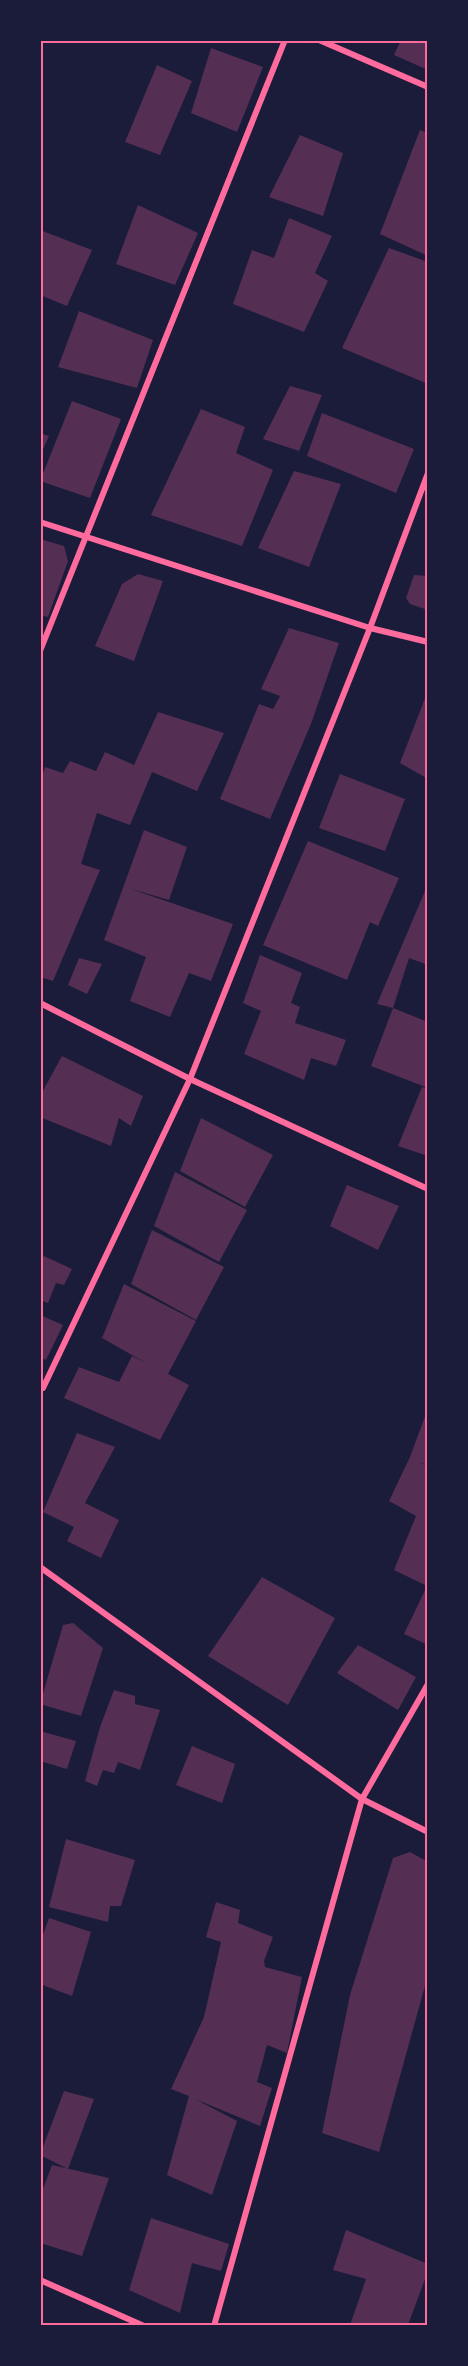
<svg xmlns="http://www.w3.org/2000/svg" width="468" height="2366" font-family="'PT Serif',serif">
<rect width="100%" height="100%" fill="#1b1b3a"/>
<g fill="#542f53">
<polygon points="401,40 428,40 428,70 394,55"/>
<polygon points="211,48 263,67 237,132 191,113"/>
<polygon points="157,65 192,81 160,155 125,142"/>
<polygon points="420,130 428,133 428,256 380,234"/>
<polygon points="300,135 343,153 323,216 269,197"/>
<polygon points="138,205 198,233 175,285 116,264"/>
<polygon points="289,218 332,236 315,273 328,281 304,332 233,304 252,250 274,258"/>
<polygon points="40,230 92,250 67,306 40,295"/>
<polygon points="389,248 428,262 428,384 342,348"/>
<polygon points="79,311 153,340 137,388 58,367"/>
<polygon points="290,386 322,395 299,451 263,439"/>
<polygon points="72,401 121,419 90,498 40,481"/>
<polygon points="201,409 245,427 236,453 273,470 242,546 151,515"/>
<polygon points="322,413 414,449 396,493 307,456"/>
<polygon points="40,433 49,436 40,456"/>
<polygon points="294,471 341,484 309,567 258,548"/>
<polygon points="40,539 64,546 68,561 48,617 40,615"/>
<polygon points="138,574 163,581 134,661 95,646 122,584"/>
<polygon points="414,575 428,576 428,610 410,604 406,598"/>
<polygon points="289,628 339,643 311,724 270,819 220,799 259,704 273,709 280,696 261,689"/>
<polygon points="427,693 428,693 428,779 400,763"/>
<polygon points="158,712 224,733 197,791 152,772 130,825 97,813 81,864 100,870 53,981 40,977 40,783 45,767 63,773 70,761 96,771 105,752 134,765"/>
<polygon points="340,774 405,799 385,851 319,828"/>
<polygon points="144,830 187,847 169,900 128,888 233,924 211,981 189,973 170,1017 130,1001 146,957 104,940"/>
<polygon points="308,841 399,878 378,926 370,922 347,980 263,945"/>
<polygon points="428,884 428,965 409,958 393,1008 428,1022 428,1088 371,1066 393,1008 377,1004"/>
<polygon points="260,955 302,973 291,1003 300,1007 295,1023 346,1040 336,1066 311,1058 304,1080 244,1054 261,1011 243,1003"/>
<polygon points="79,958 102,964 87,994 68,985"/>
<polygon points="62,1056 143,1096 131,1126 119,1118 111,1146 40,1117 40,1096"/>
<polygon points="422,1087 428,1089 428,1156 398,1146"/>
<polygon points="201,1118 273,1155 245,1207 180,1171"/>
<polygon points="175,1172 247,1210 219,1262 154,1226"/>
<polygon points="347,1185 399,1206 378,1250 330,1226"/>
<polygon points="152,1230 224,1267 196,1320 131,1284"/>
<polygon points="44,1256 72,1269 64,1285 56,1283 48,1303 40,1300 40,1263"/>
<polygon points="124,1284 196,1321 168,1374 189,1385 160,1440 64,1398 79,1367 119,1382 132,1356 146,1363 102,1338"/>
<polygon points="40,1315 63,1325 46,1360 40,1357"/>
<polygon points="427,1411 428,1465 419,1462 428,1466 428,1645 404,1634 427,1586 394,1570 416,1516 389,1501 410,1457"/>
<polygon points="77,1433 115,1447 85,1503 119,1520 101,1558 67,1541 74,1527 43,1512"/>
<polygon points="262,1577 335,1618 288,1705 208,1656"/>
<polygon points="73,1623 103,1648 81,1716 40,1704 63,1625"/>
<polygon points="358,1645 416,1677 398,1710 337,1673"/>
<polygon points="114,1690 135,1696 135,1704 160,1710 140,1770 118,1762 114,1773 103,1770 97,1786 85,1781 100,1727"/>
<polygon points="40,1731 76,1741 67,1769 40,1761"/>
<polygon points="192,1746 235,1764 222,1803 176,1785"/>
<polygon points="66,1839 135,1860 121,1906 110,1906 108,1922 49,1907"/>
<polygon points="410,1852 428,1862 428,1975 379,2152 322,2133 350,1995 393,1858"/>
<polygon points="216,1902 240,1910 238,1923 273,1937 264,1961 265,1967 302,1977 287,2053 267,2045 257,2082 272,2088 260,2126 195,2099 237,2121 212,2195 167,2175 189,2096 171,2089 204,2017 221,1942 206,1937"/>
<polygon points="49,1918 91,1932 72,1996 40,1984 40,1943"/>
<polygon points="64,2091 94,2099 68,2169 40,2155"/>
<polygon points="52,2165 109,2178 82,2256 40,2243 40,2197"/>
<polygon points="151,2218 229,2244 221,2271 192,2263 180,2313 129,2290"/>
<polygon points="346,2230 428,2264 428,2271 408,2325 350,2325 366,2279 333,2270"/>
</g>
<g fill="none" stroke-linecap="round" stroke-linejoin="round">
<g stroke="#ff6b9d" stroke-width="6">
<polyline points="319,40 428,87"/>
<polyline points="40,522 370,628 428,642"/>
<polyline points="40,651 285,40"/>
<polyline points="40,1003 190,1079 428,1189"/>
<polyline points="43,1388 190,1079 370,628 428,473"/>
<polyline points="40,1567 362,1799 428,1832"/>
<polyline points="40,2280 144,2326"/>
<polyline points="214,2326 362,1799 428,1684"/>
</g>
</g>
<rect width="468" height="2366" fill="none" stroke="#1b1b3a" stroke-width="84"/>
<rect x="42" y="42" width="384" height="2282" fill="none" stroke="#ff6b9d" stroke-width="2"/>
</svg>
